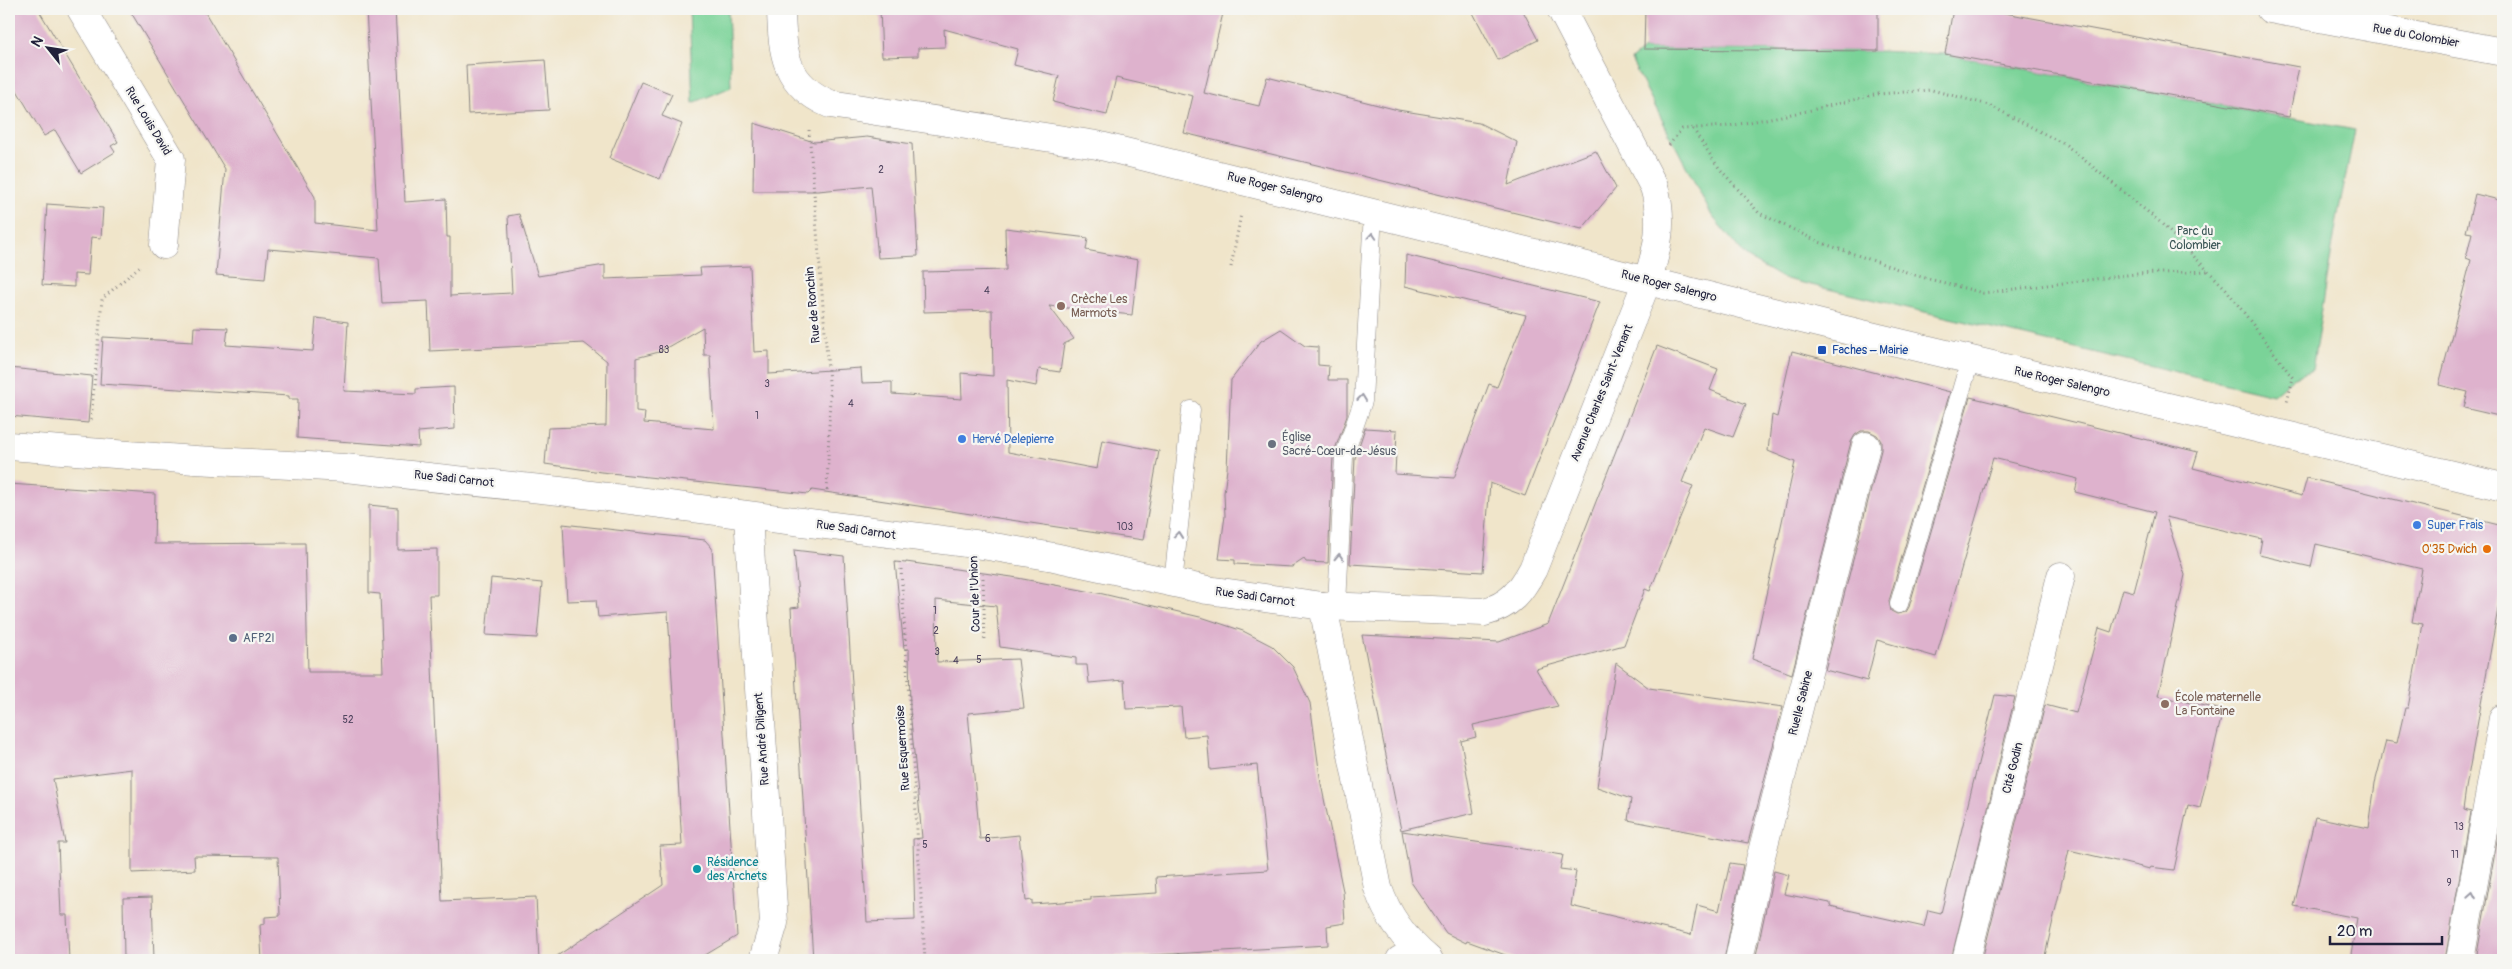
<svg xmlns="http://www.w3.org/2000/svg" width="2512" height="969" font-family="Pangolin,sans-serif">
<rect width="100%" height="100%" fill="#f6f6f2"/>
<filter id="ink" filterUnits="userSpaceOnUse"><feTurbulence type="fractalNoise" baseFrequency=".02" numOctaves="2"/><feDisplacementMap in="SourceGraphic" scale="10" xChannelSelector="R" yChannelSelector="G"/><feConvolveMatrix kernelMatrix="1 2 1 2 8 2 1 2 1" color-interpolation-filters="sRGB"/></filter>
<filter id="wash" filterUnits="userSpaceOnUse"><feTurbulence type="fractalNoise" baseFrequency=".0096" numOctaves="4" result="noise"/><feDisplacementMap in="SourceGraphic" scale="20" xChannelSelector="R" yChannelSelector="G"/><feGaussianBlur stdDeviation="1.12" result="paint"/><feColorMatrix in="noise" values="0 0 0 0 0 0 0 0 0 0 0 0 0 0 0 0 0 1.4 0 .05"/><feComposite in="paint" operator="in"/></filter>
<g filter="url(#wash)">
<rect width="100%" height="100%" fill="#f0e5ca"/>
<g fill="#7ad398" stroke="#4e7a6a">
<polygon points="689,9 728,9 731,87 693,103"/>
<polygon points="1644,49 1878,51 1945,54 2355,130 2337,219 2312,370 2293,378 2273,395 1782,278 1746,257 1712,216 1631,60"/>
</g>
<g id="blocks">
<g fill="#deb2cd" fill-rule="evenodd">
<polygon points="9,9 38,9 118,142 111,146 115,152 81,173 55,130 44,136 9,77"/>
<path d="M129 9H203L315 197V223L378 230 366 9H395L405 202 446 199 447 237H450V296L512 293 508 216 519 214 538 276 605 265V279L701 275 700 268 750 266 754 352 769 351V374L861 368 862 383 892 382V394L962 399 961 373 993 376 992 310 924 312 923 272 1006 270 1005 228 1088 238 1086 250 1138 260 1132 315 1049 306 1074 339 1064 344 1060 372 1039 369 1036 386 1007 380 1008 452 1097 469 1102 440 1159 451 1143 540 812 490 808 494 601 472 545 464 548 428 606 426 607 361 584 343 430 351 428 301 382 303 379 258 268 249 265 279 216 275 225 169ZM703 327 704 355H710L714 429 644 423 645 412 636 411V358L659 352Z"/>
<polygon points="880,9 1224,9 1204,93 1259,106 1267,77 1398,110 1479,123 1517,142 1508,185 1596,151 1616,188 1582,229 1184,133 1193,96 1116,78 1107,115 1068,106 1053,102 1059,76 1014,65 1018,49 944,29 945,47 918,48 918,56 882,57"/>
<polygon points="1471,9 1522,9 1538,40 1498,60"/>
<polygon points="1645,9 1878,9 1878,51 1644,49"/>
<polygon points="1953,9 1983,9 2299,67 2289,117 1945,54"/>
<polygon points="545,60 549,110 468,114 466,65"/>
<polygon points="641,82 672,94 662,116 682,124 660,179 609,158"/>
<polygon points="754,123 814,142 867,137 912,144 918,256 878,258 871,186 818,191 753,191"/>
<polygon points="2475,194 2503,201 2503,417 2464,408 2468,392 2439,385 2471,260 2466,258 2472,233 2466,232"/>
<polygon points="47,204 103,208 101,238 91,237 88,275 74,274 74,287 42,285"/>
<polygon points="1406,255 1600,302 1525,496 1490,483 1483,572 1350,564 1355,458 1365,428 1397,430 1395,474 1454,478 1489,384 1497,387 1526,315 1405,286"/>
<polygon points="316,318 348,322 344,391 416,394 416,389 454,387 455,429 418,432 419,447 297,438 298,399 289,399 289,396 100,384 103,337 193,342 194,327 228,328 226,345 313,351"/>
<polygon points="1281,329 1305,346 1318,347 1318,365 1329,366 1328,380 1347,380 1347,416 1333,455 1328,563 1306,562 1304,559 1292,567 1235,564 1235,560 1219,559 1225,516 1224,493 1227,469 1231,380 1261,341"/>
<polygon points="1657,346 1718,369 1710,390 1746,404 1733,437 1704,427 1682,482 1693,486 1650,591 1645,589 1624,645 1536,669 1558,706 1473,725 1476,737 1461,741 1474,813 1401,830 1362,635 1499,642 1548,624"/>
<polygon points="1792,351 1950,392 1889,601 1891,611 1897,614 1906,612 1909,607 1970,397 2198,452 2193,468 2302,496 2307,478 2503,526 2503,581 2466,788 2463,810 2471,812 2445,960 2350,960 2357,918 2294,906 2315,817 2369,828 2375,783 2386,741 2397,743 2405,708 2408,708 2423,624 2412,622 2422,569 2316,544 2311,567 2259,555 2262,539 2166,517 2185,575 2158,696 2223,710 2200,808 2188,805 2174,870 2150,867 2150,869 2069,850 2044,960 1982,960 2045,705 2076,713 2099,628 2111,632 2123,589 2134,592 2155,512 2075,492 2078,479 1993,458 1936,657 1877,640 1867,681 1825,670 1881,450 1881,441 1877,435 1869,431 1861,431 1855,435 1851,442 1792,674 1752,659 1795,462 1768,451 1772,415 1777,417"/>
<polygon points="9,368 92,376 88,423 9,416"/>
<polygon points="9,484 155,494 154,544 305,543 308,672 383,672 380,594 369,593 369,505 398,508 398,550 437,549 437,595 429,595 442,901 536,897 539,960 262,960 260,925 265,924 265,917 280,916 278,857 194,856 195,870 132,873 132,769 53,779 65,843 58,843 61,915 67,915 69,960 9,960"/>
<polygon points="563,524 705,540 712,548 737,936 697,960 551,960 663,885 660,846 682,845 668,612 598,617 596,600 567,601"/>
<path d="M794 550 844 556 867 922 915 920 913 839 922 838 910 710 909 649H904L895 562 906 563V562L1012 577 1103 594 1204 618 1243 631 1272 646 1293 667 1310 703 1321 784 1343 891 1345 923 1327 926 1328 945 1136 956H1096L1097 958 1058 960H813L791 608 799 607ZM936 600 996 606 1000 647 1076 658V665H1087L1089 683 1124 680 1126 709 1181 707 1184 737 1207 735 1210 770 1257 765 1268 870 1156 877 1157 893 1091 897V900L1062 902 1032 904V900L1026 901 1019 835 980 839 968 713 1024 708 1018 659 937 662Z"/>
<polygon points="491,578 542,583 537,638 486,635"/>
<polygon points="1616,663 1649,688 1783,707 1748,843 1628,820 1631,799 1597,787"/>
<polygon points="1995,695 2015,697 1951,960 1755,960 1774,871 1789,875 1784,894 1830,903 1830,906 1924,927 1928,910 1941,913"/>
<polygon points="2501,818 2503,818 2503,960 2476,960"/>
<polygon points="1402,831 1563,855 1560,869 1576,871 1571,906 1691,935 1697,905 1719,911 1730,863 1743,865 1724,960 1519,960 1467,941 1466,943 1446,933 1411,882"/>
<polygon points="152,897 154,960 124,960 123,898"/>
</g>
</g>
</g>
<g filter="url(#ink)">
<use href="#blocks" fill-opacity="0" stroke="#898482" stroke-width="1"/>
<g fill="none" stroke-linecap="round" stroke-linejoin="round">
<defs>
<g id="service">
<polyline points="1173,584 1191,410"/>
<polyline points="1899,604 1970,360"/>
<polyline points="1337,606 1344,456 1363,401 1373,212"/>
</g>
<g id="minor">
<polyline points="81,9 171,159 164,245"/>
<path d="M781 9C782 53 785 85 830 104L1097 145 1846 330 2503 487"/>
<polyline points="2270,9 2503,52"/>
<polyline points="748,516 774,923 763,960"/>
<path d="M1323 606 1484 612C1510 606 1521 591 1533 569L1647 281C1658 249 1664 220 1654 187L1561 9"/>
<polyline points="1400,960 1418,951"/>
<polyline points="1739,960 1760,860 1866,446"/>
<polyline points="1966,960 2061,576"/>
<polyline points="2460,960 2503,718"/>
</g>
<path id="tertiary" d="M9 446 195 460 345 468 560 491 982 545 1054 557 1207 590 1323 606 1378 888C1388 918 1405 940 1429 960"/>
</defs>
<use href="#service" stroke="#898482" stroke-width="19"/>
<use href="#minor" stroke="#898482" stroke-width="29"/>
<use href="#tertiary" stroke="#898482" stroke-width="29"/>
<g stroke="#898482" stroke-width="3" stroke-dasharray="1 4" stroke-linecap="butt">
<polyline points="1693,129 1719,168 1759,213 1819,242 1918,276 1983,293 2135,274 2209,271"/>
<polyline points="809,130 830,395 827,493"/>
<polyline points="1669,145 1682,129 1729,126 1807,111 1878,94 1932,90 1989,105 2066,145 2160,222 2226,289 2293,378 2287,402"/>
<polyline points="1231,267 1241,214"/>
<polyline points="91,420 102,299 140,266"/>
<polyline points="901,569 925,960"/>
<polyline points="983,578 985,642"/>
</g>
<use href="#service" stroke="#fff" stroke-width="18"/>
<use href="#minor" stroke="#fff" stroke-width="28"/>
<use href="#tertiary" stroke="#fff" stroke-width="28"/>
</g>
<defs><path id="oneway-chevron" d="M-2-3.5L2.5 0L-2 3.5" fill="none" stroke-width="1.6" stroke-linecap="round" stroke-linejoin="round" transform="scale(1.25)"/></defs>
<g stroke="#9c9ca7">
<use href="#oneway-chevron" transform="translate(1372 236) rotate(-86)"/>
<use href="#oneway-chevron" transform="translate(1362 398) rotate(-83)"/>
<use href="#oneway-chevron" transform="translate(1178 535) rotate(-85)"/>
<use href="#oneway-chevron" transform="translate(1339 557) rotate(-87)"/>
<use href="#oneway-chevron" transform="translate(2472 895) rotate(-80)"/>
</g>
</g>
<g fill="#8d6e63" stroke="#f6f6f2" stroke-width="2">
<circle cx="1061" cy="306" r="5"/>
<circle cx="2165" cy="704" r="5"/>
</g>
<rect fill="#1a4fb4" stroke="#f6f6f2" stroke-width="2" x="1817" y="345" width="10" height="10" rx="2.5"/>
<g fill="#3f7fe0" stroke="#f6f6f2" stroke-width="2">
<circle cx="962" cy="439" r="5"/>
<circle cx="2417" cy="525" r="5"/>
</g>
<circle fill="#6b7280" stroke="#f6f6f2" stroke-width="2" cx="1272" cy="444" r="5"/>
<circle fill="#e8710a" stroke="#f6f6f2" stroke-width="2" cx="2487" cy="549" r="5"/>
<circle fill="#5c6f8a" stroke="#f6f6f2" stroke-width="2" cx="233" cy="638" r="5"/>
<circle fill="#0f9aa8" stroke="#f6f6f2" stroke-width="2" cx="697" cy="869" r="5"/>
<g text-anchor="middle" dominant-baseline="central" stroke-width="4.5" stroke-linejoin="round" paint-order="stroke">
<g font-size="10" fill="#514660">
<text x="881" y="170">2</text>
<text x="987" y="291">4</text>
<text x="664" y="350">83</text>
<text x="767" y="384">3</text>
<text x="851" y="404">4</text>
<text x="757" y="416">1</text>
<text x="1125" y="527">103</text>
<text x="935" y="611">1</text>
<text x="936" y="631">2</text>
<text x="937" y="652">3</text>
<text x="979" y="660">5</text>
<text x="956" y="661">4</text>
<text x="348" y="720">52</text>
<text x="2459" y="827">13</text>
<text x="988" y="839">6</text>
<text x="925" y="845">5</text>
<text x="2455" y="855">11</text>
<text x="2449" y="883">9</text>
</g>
<g font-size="12" fill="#22223b" stroke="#f6f6f2">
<text transform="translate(2416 36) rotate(10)">Rue du Colombier</text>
<text transform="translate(148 121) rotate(59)">Rue Louis David</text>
<text transform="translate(1275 188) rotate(14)">Rue Roger Salengro</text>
<text transform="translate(1669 286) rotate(14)">Rue Roger Salengro</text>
<text transform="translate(813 305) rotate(-95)">Rue de Ronchin</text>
<text transform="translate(2062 382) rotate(13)">Rue Roger Salengro</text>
<text transform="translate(1602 393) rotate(-68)">Avenue Charles Saint-Venant</text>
<text transform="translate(454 479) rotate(6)">Rue Sadi Carnot</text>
<text transform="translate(856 530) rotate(8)">Rue Sadi Carnot</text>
<text transform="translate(975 594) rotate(-92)">Cour de l'Union</text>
<text transform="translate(1255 597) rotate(8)">Rue Sadi Carnot</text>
<text transform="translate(1801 703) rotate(-76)">Ruelle Sabine</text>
<text transform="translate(762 739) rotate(-94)">Rue André Diligent</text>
<text transform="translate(903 748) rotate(-94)">Rue Esquermoise</text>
<text transform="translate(2013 768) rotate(-76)">Cité Godin</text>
</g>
<g font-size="12" fill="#3c5757" stroke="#f6f6f2">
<text x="2195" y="231">Parc du<tspan x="2195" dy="14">Colombier</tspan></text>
</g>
<g font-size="12" fill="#785e54" stroke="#f6f6f2" text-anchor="start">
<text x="1071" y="299">Crèche Les<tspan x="1071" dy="14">Marmots</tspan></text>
<text x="2175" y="697">École maternelle<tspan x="2175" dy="14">La Fontaine</tspan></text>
</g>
<g font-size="12" fill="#164399" stroke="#f6f6f2" text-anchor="start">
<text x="1832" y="350">Faches – Mairie</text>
</g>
<g font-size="12" fill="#5b616d" stroke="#f6f6f2" text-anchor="start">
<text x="1282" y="437">Église<tspan x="1282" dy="14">Sacré-Cœur-de-Jésus</tspan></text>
</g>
<g font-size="12" fill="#366cbe" stroke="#f6f6f2" text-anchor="start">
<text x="972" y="439">Hervé Delepierre</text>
<text x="2427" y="525">Super Frais</text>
</g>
<g font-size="12" fill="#c56008" stroke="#f6f6f2" text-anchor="end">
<text x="2477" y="549">O'35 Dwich</text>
</g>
<g font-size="12" fill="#4e5e75" stroke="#f6f6f2" text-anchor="start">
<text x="243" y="638">AFP2I</text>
</g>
<g font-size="12" fill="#0d838f" stroke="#f6f6f2" text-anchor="start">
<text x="707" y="862">Résidence<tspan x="707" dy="14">des Archets</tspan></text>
</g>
</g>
<rect width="2512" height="969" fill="none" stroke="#f6f6f2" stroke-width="30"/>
<g transform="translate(48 48) rotate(300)" stroke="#f6f6f2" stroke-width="4" paint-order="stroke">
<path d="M0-4L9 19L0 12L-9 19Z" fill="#22223b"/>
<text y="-8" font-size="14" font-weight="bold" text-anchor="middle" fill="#22223b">N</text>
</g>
<path d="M2330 936v8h112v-8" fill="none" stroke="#22223b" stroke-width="2.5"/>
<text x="2337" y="936" font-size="15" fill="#22223b" stroke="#f6f6f2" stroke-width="4" paint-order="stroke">20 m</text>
</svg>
